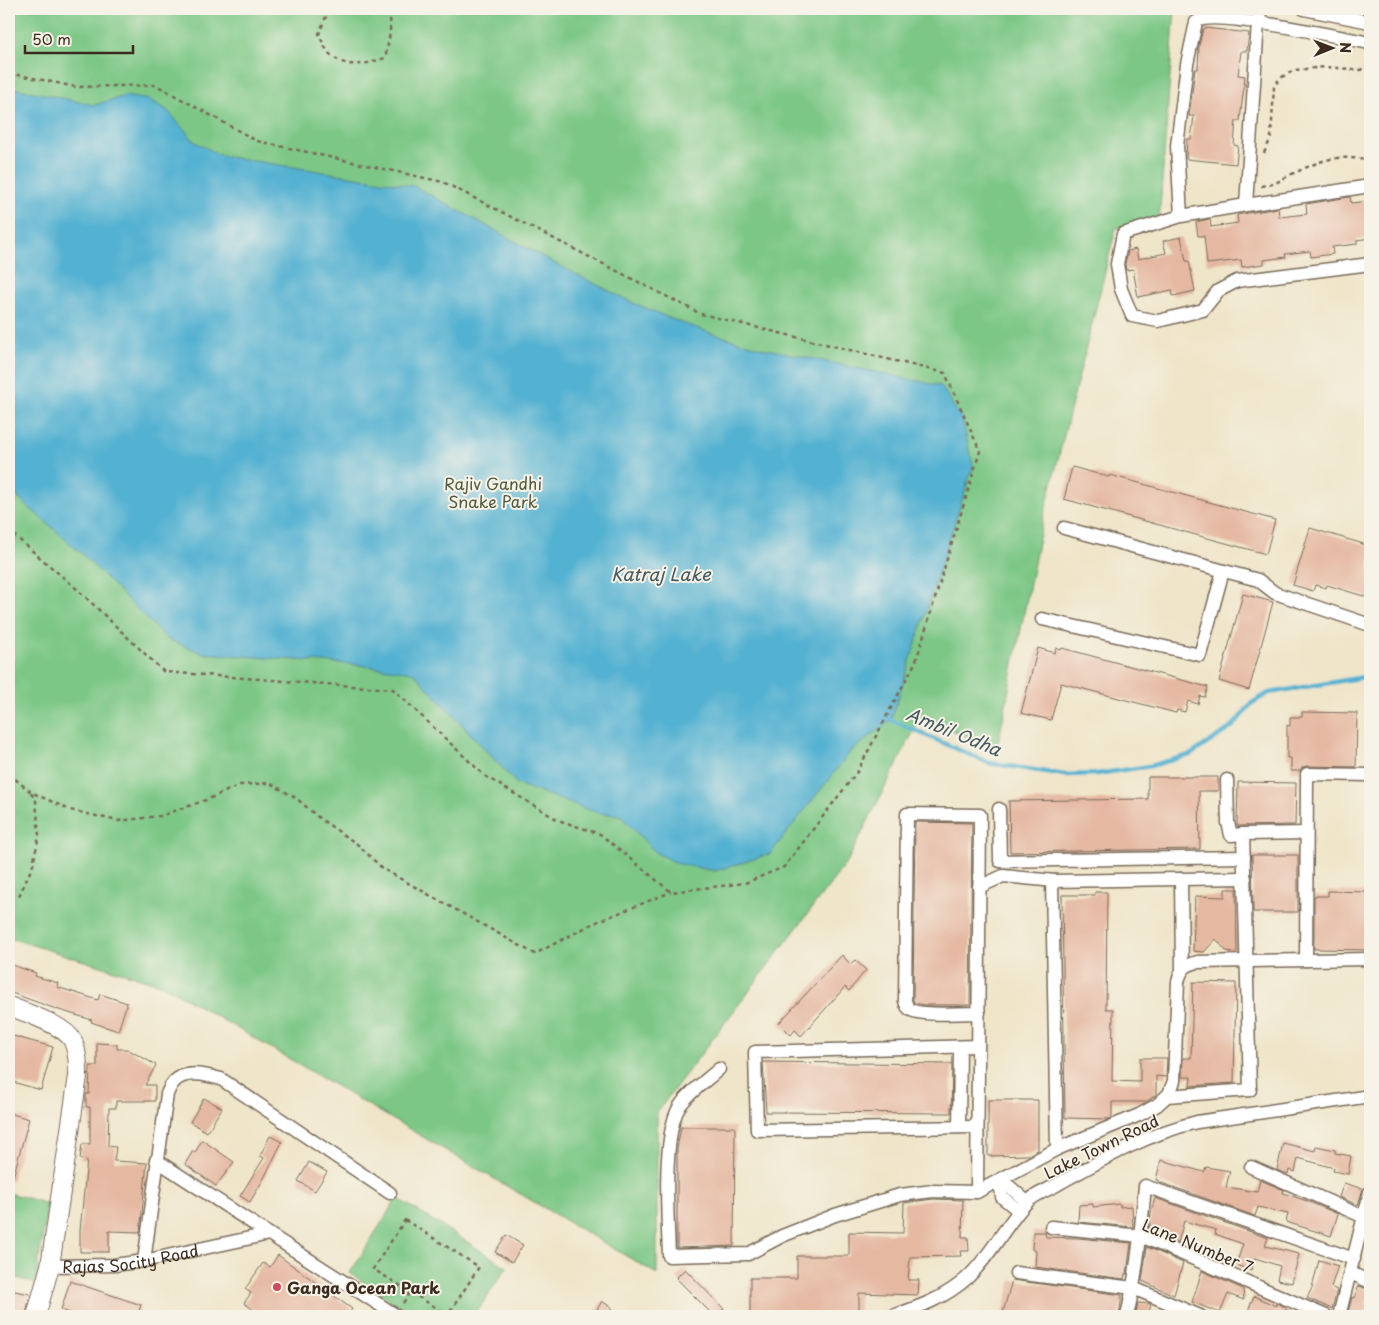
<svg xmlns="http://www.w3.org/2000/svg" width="1379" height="1325" font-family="'Playpen Sans',sans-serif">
<rect width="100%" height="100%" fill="#f7f3e8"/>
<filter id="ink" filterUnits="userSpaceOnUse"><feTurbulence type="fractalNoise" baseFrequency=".02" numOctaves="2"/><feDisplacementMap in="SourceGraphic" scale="10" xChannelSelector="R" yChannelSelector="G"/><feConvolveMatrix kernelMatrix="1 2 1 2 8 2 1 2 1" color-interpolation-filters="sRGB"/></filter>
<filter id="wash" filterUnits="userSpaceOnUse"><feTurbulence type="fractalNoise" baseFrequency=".0096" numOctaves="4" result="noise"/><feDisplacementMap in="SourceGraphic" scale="20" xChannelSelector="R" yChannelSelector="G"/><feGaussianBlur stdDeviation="1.12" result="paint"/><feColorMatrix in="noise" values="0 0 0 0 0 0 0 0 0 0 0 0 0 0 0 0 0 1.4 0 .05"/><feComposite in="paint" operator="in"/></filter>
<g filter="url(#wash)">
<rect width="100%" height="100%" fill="#efe5c9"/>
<g fill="#7bc785" stroke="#5b7852">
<polygon points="9,9 1175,9 1159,222 1116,228 1042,523 997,749 921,717 847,862 657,1112 657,1274 163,985 9,938"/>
<polygon points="9,1193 48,1204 35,1284 9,1275"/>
<polygon points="397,1198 507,1267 474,1316 413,1316 402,1310 350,1273"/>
</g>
<polygon fill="#53b1d1" stroke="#476e78" points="9,87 94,105 125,96 150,100 167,110 195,142 222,156 414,186 556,264 629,301 674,320 711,333 758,347 941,386 962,419 973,466 891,720 851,751 770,854 715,871 679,864 656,853 620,815 598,813 517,784 413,672 349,664 202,653 167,639 80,552 9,490"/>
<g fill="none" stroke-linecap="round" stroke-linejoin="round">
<polyline stroke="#53b1d1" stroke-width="4.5" points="891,720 989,763 1065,775 1097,774 1150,766 1190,755 1232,727 1252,703 1269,693 1370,676"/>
</g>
<g id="blocks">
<g fill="#e5b8a1">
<polygon points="1205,28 1249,33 1247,51 1241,51 1238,75 1245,76 1240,121 1236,121 1234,145 1238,146 1236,164 1186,159 1187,139 1191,139 1194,116 1189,116 1195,69 1198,69 1199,45 1203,29"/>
<polygon points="1350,197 1351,203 1370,201 1370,238 1357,240 1357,244 1332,247 1333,254 1311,257 1310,251 1285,254 1286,257 1264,260 1264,264 1242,267 1241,260 1207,264 1204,236 1198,236 1196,222 1210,219 1211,227 1238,223 1237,215 1278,208 1279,217 1307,214 1306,204"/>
<polygon points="1181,237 1186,261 1189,261 1195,291 1173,296 1172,290 1138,297 1133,269 1126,270 1125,264 1128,251 1136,249 1138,259 1166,253 1163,241"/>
<polygon points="1072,467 1109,477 1110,475 1275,520 1266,554 1064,499"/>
<polygon points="1310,528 1370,546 1370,598 1327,585 1326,588 1315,585 1313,591 1293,585"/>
<polygon points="1243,594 1273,602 1249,690 1219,681"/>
<polygon points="1038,648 1055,653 1056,648 1061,650 1062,648 1208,687 1205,697 1200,696 1198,704 1188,701 1185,712 1177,710 1176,713 1061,683 1051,720 1021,713"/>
<polygon points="1302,712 1357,713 1356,767 1307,766 1303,767 1300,771 1291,771 1291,758 1287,758 1287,725 1290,726 1290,717 1302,717"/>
<polygon points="1148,777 1218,777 1218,791 1199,791 1200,849 1010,852 1009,801 1148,799"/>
<polygon points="1238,782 1296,783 1295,825 1237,826"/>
<polygon points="915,822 972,823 970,1005 925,1005 914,1003 913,1000"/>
<polygon points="1252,855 1298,855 1298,912 1253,912"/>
<polygon points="1225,889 1236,889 1237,952 1226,951 1216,939 1204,952 1193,951 1195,896 1225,897"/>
<polygon points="1328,891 1370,892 1370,950 1314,949 1314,896 1328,896"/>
<polygon points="1095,892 1107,892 1106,1009 1113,1009 1112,1081 1140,1082 1140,1058 1167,1058 1166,1077 1156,1076 1156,1095 1146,1102 1112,1102 1112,1118 1109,1119 1065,1118 1062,895 1095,895"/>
<polygon points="842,955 850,964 855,960 866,970 849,991 845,987 801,1036 795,1030 791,1035 779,1023"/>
<polygon points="9,964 36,973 35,976 58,983 57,987 98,1000 100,994 127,1003 118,1031 91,1022 92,1020 56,1009 9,992"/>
<polygon points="1193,982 1236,983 1234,1083 1190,1086 1191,1077 1182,1077 1183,1058 1191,1058"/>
<polygon points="9,1035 53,1047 41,1090 9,1081"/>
<polygon points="97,1043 117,1044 117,1049 127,1049 156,1065 145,1085 155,1085 155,1101 116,1101 116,1108 109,1108 108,1146 116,1147 114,1161 147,1163 140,1232 109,1231 109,1252 80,1252 80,1231 87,1160 80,1159 82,1144 90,1144 90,1107 86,1107 86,1094 89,1094 90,1066 97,1066"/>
<polygon points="763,1062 952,1064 951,1113 766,1112"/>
<polygon points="204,1098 222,1108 207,1132 190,1122"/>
<polygon points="988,1100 1038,1100 1038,1150 1028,1155 988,1156"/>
<polygon points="9,1113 29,1119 12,1181 9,1180"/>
<polygon points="681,1127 735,1127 734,1246 677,1248 677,1149"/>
<polygon points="270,1136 282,1142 263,1180 250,1202 240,1196 264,1158 260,1156"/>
<polygon points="202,1140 234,1162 216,1186 185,1164 193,1151 195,1153"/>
<polygon points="1283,1143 1315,1151 1316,1146 1335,1150 1335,1153 1351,1156 1348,1174 1333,1171 1334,1168 1298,1158 1295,1172 1289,1170 1288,1174 1277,1170"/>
<polygon points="1161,1160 1204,1172 1206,1167 1230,1171 1226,1187 1257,1192 1260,1180 1284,1190 1283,1193 1307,1201 1338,1214 1331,1236 1286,1222 1288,1214 1258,1207 1255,1216 1159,1182 1160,1181 1156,1180"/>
<polygon points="309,1162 327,1172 315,1191 298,1181"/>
<polygon points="1344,1183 1363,1189 1358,1205 1339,1197"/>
<polygon points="1155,1198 1268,1238 1265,1246 1299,1254 1292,1283 1277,1280 1280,1266 1255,1258 1251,1270 1236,1265 1243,1244 1215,1234 1216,1230 1184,1221 1178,1243 1149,1231 1151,1212"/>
<polygon points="933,1199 963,1200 962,1237 968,1237 969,1251 960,1251 961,1256 910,1257 908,1280 919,1280 918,1295 859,1293 859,1311 851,1311 851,1314 750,1316 750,1278 797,1278 797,1256 849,1256 849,1232 903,1233 904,1203"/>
<polygon points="1093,1204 1093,1207 1120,1204 1120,1207 1132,1206 1133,1227 1078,1222 1079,1205"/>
<polygon points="1033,1232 1045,1232 1046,1237 1078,1238 1131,1243 1127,1274 1125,1274 1124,1279 1035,1267 1036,1250 1032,1250"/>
<polygon points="506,1235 523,1245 512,1262 495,1252"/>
<polygon points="1147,1247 1183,1263 1174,1295 1142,1281"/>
<polygon points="278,1255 352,1309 347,1316 262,1316 244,1303 251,1293 245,1289 263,1263 270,1267"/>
<polygon points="1319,1260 1338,1266 1331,1287 1337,1290 1332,1309 1307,1298 1312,1288"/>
<polygon points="685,1269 724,1309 716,1316 714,1316 676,1278"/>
<polygon points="1202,1271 1243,1289 1244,1300 1228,1294 1220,1313 1192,1302"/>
<polygon points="1012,1280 1122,1295 1119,1316 1002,1316"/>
<polygon points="70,1281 141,1305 137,1316 79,1316 61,1310"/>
<polygon points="1359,1286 1370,1290 1366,1304 1369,1305 1364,1316 1347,1316 1352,1297 1354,1298"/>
<polygon points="9,1290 30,1294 26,1316 9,1314"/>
<polygon points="1254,1296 1276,1306 1276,1303 1286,1308 1286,1310 1300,1316 1246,1316"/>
<polygon points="602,1301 612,1308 608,1316 593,1316"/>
<polygon points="1138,1303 1151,1304 1148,1316 1135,1316"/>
</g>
</g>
</g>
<g filter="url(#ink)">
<use href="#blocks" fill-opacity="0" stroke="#7a6b5a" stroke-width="1"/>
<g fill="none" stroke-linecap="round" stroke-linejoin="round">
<defs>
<g id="street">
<polyline points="1261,9 1258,23 1246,205 1370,186"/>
<polyline points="1304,9 1370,22"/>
<polyline points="1246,205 1181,216 1123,234 1117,264 1121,289 1132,316 1158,321 1203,310 1218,291 1237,281 1370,264"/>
<path d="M1181 216 1177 146 1187 64 1196 22C1212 9 1344 38 1370 43"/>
<polyline points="1064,528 1258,580 1275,593 1370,625"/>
<polyline points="1042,619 1200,655 1223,571"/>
<polyline points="1227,780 1228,823 1231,835 1243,834"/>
<polyline points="999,809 1000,861 1244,857"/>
<polyline points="1181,879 1182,970"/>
<polyline points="979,887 1003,876 1055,881"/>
<polyline points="1306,960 1307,774 1370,775"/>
<path d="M719 1069C707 1080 692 1090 682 1103 661 1128 668 1221 669 1256L748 1254 782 1236 835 1215 900 1195 933 1191 977 1192 1057 1149 1139 1115 1157 1105 1169 1094 1174 1081 1178 982C1181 969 1185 965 1198 962L1370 959"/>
<polyline points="1167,1096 1250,1090 1243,834 1306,833"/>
<polyline points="959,1127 960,1047"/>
<polyline points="977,1127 757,1130 755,1052 978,1046"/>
<polyline points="1057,1149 1052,881 1245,878"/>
<polyline points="156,1160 269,1234"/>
<polyline points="1251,1167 1364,1217"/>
<polyline points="995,1183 1001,1188 1002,1197 1019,1211"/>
<polyline points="1001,1188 1009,1186 1027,1202"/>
<path d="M977 1192 980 815 907 814 905 1001C906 1005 907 1008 911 1010 922 1016 965 1013 979 1013"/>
<polyline points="1051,1227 1141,1236 1326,1316"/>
<path d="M144 1261 167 1094C169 1090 170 1086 173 1083 184 1069 207 1075 221 1079L390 1193"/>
<path id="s1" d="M50 1266 114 1265 144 1261 269 1234 397 1316"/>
<polyline points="1016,1273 1133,1288 1200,1316"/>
<polyline points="1351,1273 1370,1282"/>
<path d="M893 1316C919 1307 945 1298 967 1278 990 1257 1004 1227 1026 1203 1033 1195 1048 1190 1058 1184 1103 1159 1147 1134 1197 1122L1370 1096"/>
<path d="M1127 1316C1137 1273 1141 1230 1145 1186L1354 1259"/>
<polyline points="1339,1316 1370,1192"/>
</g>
<path id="secondary" d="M9 1006C26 1013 65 1025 73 1041 78 1053 78 1064 78 1076L50 1266 36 1316"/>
</defs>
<use href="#street" stroke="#7a6b5a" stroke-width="15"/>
<use href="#secondary" stroke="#7a6b5a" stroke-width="20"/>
<g stroke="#7a6b5a" stroke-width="2.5" stroke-dasharray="4 4" stroke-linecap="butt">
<path d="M329 9 319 34C322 41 326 51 331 55 348 70 366 64 385 58 389 41 392 26 389 9"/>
<polyline points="9,73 76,87 156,85 257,141 443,182 701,314 945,373 980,451 916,661 857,772 784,867 745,883 671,892 600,834 558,820 485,776 393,689 164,672 78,590 9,531"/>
<polyline points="1264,153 1271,138 1274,87 1280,78 1295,70 1325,67 1361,70 1370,63"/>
<path d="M1261 186C1278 184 1276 182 1290 175 1322 160 1335 153 1370 161"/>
<polyline points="9,774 31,792 70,810 118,821 160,816 206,800 240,785 270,783 296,798 319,818 357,844 383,869 535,954 594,923 671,892"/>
<polyline points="19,896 33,865 39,835 36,801 31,793"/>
<polyline points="1366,1110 1370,1116"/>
<polygon points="405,1220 479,1267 448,1315 373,1269"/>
<polyline points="403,1303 410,1292"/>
</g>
<use href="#street" stroke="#fff" stroke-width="12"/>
<use href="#secondary" stroke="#fff" stroke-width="18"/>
</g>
</g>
<circle fill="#d1495b" stroke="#f7f3e8" stroke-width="2" cx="277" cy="1287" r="5"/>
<g text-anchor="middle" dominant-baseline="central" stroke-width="4" stroke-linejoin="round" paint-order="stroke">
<g font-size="16" fill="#4e593d" stroke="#f7f3e8">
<text x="493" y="483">Rajiv Gandhi<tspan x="493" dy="18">Snake Park</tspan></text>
</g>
<g font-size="16" fill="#3b2a1e" stroke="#f7f3e8">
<text transform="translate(1101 1146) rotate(-26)">Lake Town Road</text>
<text transform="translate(1198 1245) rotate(22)">Lane Number 7</text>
<text stroke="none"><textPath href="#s1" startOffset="81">Rajas Socity Road</textPath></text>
</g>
<g font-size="16" font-weight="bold" fill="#3b2a1e" stroke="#f7f3e8" text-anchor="start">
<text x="287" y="1287">Ganga Ocean Park</text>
</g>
<g font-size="18" font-style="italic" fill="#43595d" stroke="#f7f3e8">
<text x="661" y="573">Katraj Lake</text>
<text transform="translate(954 731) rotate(22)">Ambil Odha</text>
</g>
</g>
<rect width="1379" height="1325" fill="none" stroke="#f7f3e8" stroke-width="30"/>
<g transform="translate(1332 48) rotate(89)" stroke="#f7f3e8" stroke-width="4" paint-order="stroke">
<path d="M0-4L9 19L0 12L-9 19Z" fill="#3b2a1e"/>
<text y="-8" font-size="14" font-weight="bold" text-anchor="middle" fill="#3b2a1e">N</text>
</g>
<path d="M25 45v8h108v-8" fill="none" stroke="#3b2a1e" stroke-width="2.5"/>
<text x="32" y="45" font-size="15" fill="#3b2a1e" stroke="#f7f3e8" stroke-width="4" paint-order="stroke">50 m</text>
</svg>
